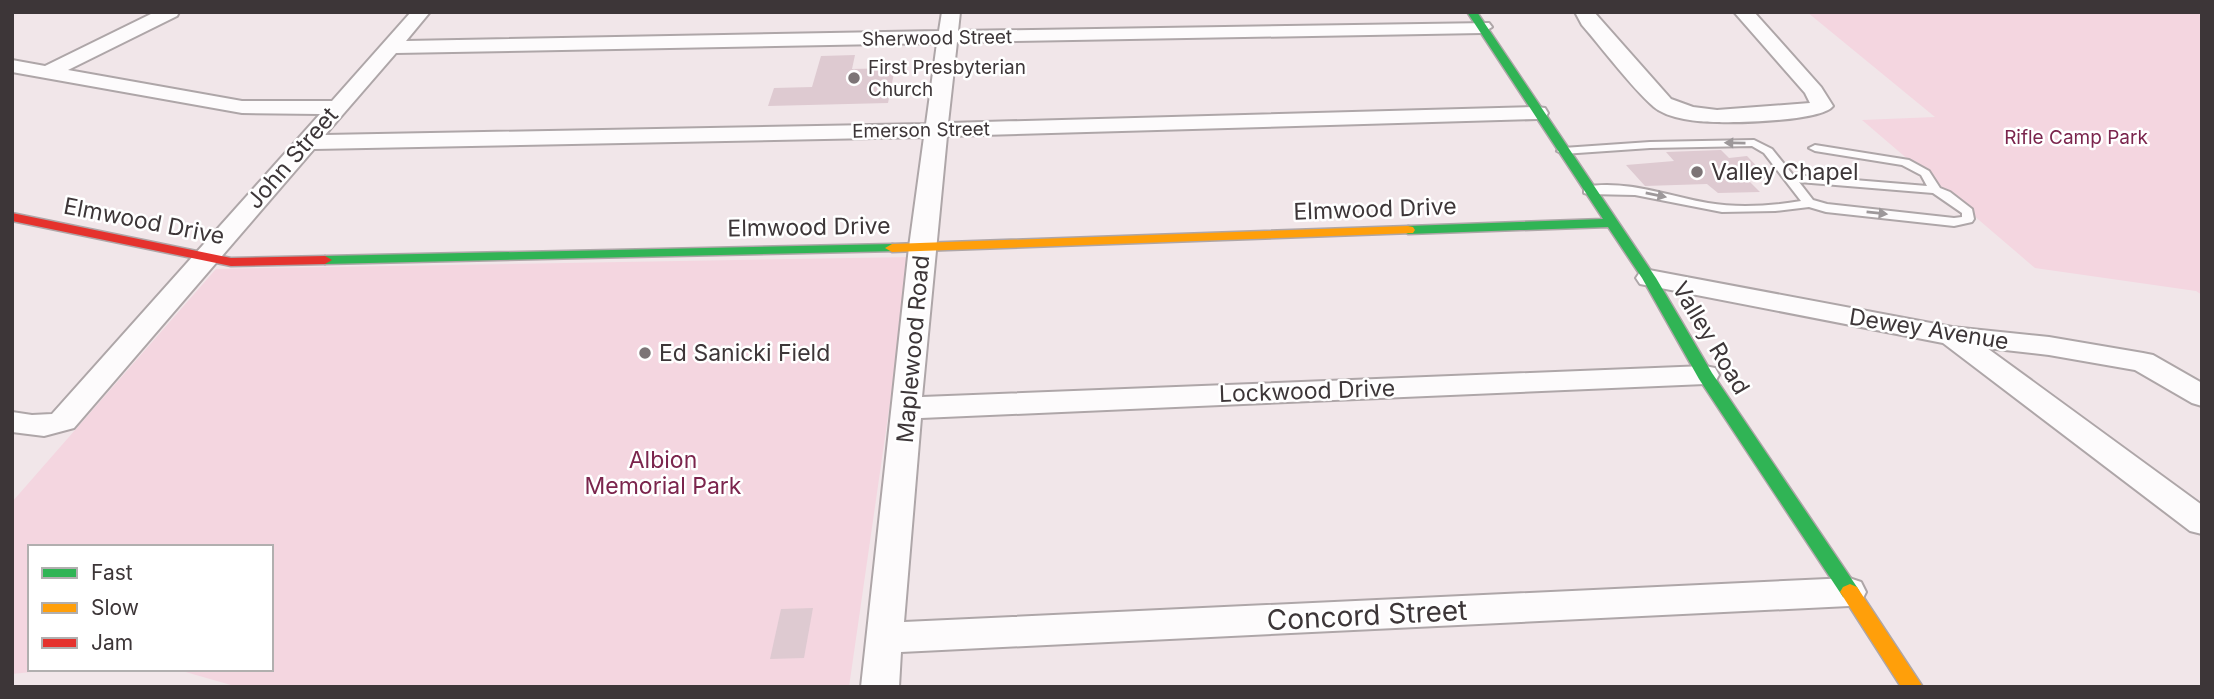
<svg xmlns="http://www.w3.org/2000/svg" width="2214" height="699" font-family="Inter,sans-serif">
<rect width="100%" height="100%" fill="#f1e6e9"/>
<g fill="#f4d6e0">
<polygon points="1807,12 2202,12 2202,295 2196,291 2035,268 1862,120 1935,117"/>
<polygon points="911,257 849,687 238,687 175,669 271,669 271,547 30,547 30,669 61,669 12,674 12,502 216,269"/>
</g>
<g fill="#decad1">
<polygon points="855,55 852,69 895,68 888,103 768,106 774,88 812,87 821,56"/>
<polygon points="1721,150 1729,158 1747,156 1769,179 1748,180 1760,192 1718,193 1707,184 1645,186 1626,165 1674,161 1666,152"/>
<polygon points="813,608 804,658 770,659 781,609"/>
</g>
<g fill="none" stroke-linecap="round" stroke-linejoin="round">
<defs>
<path id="lane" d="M1754 140 1772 149 1793 175 1927 186 1921 175 1902 165 1815 151 1809 148 1815 145 1909 160 1929 171 1940 188 1950 192 1972 209 1974 219 1972 222 1954 226 1826 212 1809 207 1775 211 1722 212 1635 195 1588 194 1584 193V187C1625 179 1668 196 1708 203 1738 208 1771 206 1801 201L1764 153 1752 146 1650 148 1563 154 1557 151 1563 148 1650 142ZM1799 182 1933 193 1962 213V217L1954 218 1827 204 1813 200Z"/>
<g id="street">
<path d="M155 12H179L177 16 68 70 242 101H332L411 12H430L406 41 939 31 942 12H960L958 31 1489 23 1492 27 1482 33 957 42 948 123 1537 107 1545 108 1548 113 1545 118 1537 119 947 136 922 397 1705 366 1715 368 1719 375 1715 382 1705 384 921 418 904 622 1849 578 1861 582 1866 592 1861 602 1849 606 901 652 899 687H861L909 247 924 137 314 149 74 428 44 436 12 432V412L32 415 52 414 320 114 242 113 12 72V60L45 66ZM937 43 926 124 325 135 396 53Z"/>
<path d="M1575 12H1594L1671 99 1693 107 1717 110 1810 103 1805 93 1734 12H1754L1821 87 1833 106C1822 121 1737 123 1717 122 1699 122 1668 119 1654 107 1631 87 1603 49 1582 25Z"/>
<polygon points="1649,270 1952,327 2049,337 2143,353 2153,355 2202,383 2202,406 2192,403 2135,370 2049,355 1987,348 2202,505 2202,534 2190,531 1943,343 1640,284 1636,278 1640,272"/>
</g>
<g id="fast">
<polygon points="1467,12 1477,12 1656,278 1712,373 1857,587 1860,592 1857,597 1850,600 1843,597 1699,379 1642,278 1608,227 1408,234 1401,230 1408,226 1603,219"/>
<polygon points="892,244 897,245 899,248 897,251 325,264 318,260 325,256"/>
</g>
<g id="slow">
<polygon points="1408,226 1413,227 1415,230 1413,233 892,252 885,248 892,244"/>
<polygon points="1850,584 1857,587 1923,687 1901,687 1840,592 1843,587"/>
</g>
<polygon id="jam" points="12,213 231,258 325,256 332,260 325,264 231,266 12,221"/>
</defs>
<use href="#lane" stroke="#aea6a8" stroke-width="4"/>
<use href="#street" stroke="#aea6a8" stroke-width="4"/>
<use href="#fast" stroke="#aea6a8" stroke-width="3"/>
<use href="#slow" stroke="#aea6a8" stroke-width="3"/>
<use href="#jam" stroke="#aea6a8" stroke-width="3"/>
<use href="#lane" fill="#fdfbfc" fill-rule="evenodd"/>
<use href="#street" fill="#fdfbfc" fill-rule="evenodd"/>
<use href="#fast" fill="#30b455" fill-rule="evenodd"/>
<use href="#slow" fill="#ff9f0a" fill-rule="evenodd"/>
<use href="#jam" fill="#e5322d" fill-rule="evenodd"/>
</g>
<defs><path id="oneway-solid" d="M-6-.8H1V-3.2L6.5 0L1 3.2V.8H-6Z" transform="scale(1.75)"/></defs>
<g fill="#9d989a">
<use href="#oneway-solid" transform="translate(1735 143) rotate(-179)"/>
<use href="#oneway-solid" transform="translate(1656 195) rotate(11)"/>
<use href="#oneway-solid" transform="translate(1877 213) rotate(6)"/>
</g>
<g fill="#7c7476" stroke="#fff" stroke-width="2.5">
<circle cx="854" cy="78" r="7"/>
<circle cx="1697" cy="172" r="7"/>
<circle cx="645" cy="353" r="7"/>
</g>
<g text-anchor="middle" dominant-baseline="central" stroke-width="5" stroke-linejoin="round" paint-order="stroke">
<g font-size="19" fill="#3d3638" stroke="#fff">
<text transform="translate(937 38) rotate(-1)">Sherwood Street</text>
<text transform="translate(921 130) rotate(-1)">Emerson Street</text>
</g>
<g font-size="19" fill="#3d3638" stroke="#fff" text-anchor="start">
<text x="868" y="67">First Presbyterian<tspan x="868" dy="22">Church</tspan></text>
</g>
<g font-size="19" fill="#7b254d" stroke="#fff">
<text x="2076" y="137">Rifle Camp Park</text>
</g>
<g font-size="23" fill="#3d3638" stroke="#fff">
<text transform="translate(292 158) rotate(-49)">John Street</text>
<text transform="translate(1375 209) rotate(-2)">Elmwood Drive</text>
<text transform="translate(144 221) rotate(11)">Elmwood Drive</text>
<text transform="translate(809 227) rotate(-1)">Elmwood Drive</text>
<text transform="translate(1929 329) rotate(9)">Dewey Avenue</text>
<text transform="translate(1711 338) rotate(59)">Valley Road</text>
<text transform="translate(913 349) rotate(-85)">Maplewood Road</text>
<text transform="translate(1307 391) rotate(-2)">Lockwood Drive</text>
</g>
<g font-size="23" fill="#3d3638" stroke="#fff" text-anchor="start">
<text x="1711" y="172">Valley Chapel</text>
<text x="659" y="353">Ed Sanicki Field</text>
</g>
<g font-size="23" fill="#7b254d" stroke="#fff">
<text x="663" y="460">Albion<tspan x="663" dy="26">Memorial Park</tspan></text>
</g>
<g font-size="28" fill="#3d3638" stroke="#fff">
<text transform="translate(1367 615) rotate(-3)">Concord Street</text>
</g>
</g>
<rect width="2214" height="699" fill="none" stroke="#3d3638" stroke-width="28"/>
<rect x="28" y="545" width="245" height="126" fill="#ffffff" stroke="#b1afaf" stroke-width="2"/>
<rect x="42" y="568" width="35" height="10" fill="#30b455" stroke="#b1afaf" stroke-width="2"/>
<text x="91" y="580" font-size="21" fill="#3d3638">Fast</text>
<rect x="42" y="603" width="35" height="10" fill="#ff9f0a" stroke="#b1afaf" stroke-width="2"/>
<text x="91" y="615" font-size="21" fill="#3d3638">Slow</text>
<rect x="42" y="638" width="35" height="10" fill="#e5322d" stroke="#b1afaf" stroke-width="2"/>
<text x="91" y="650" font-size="21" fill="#3d3638">Jam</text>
</svg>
